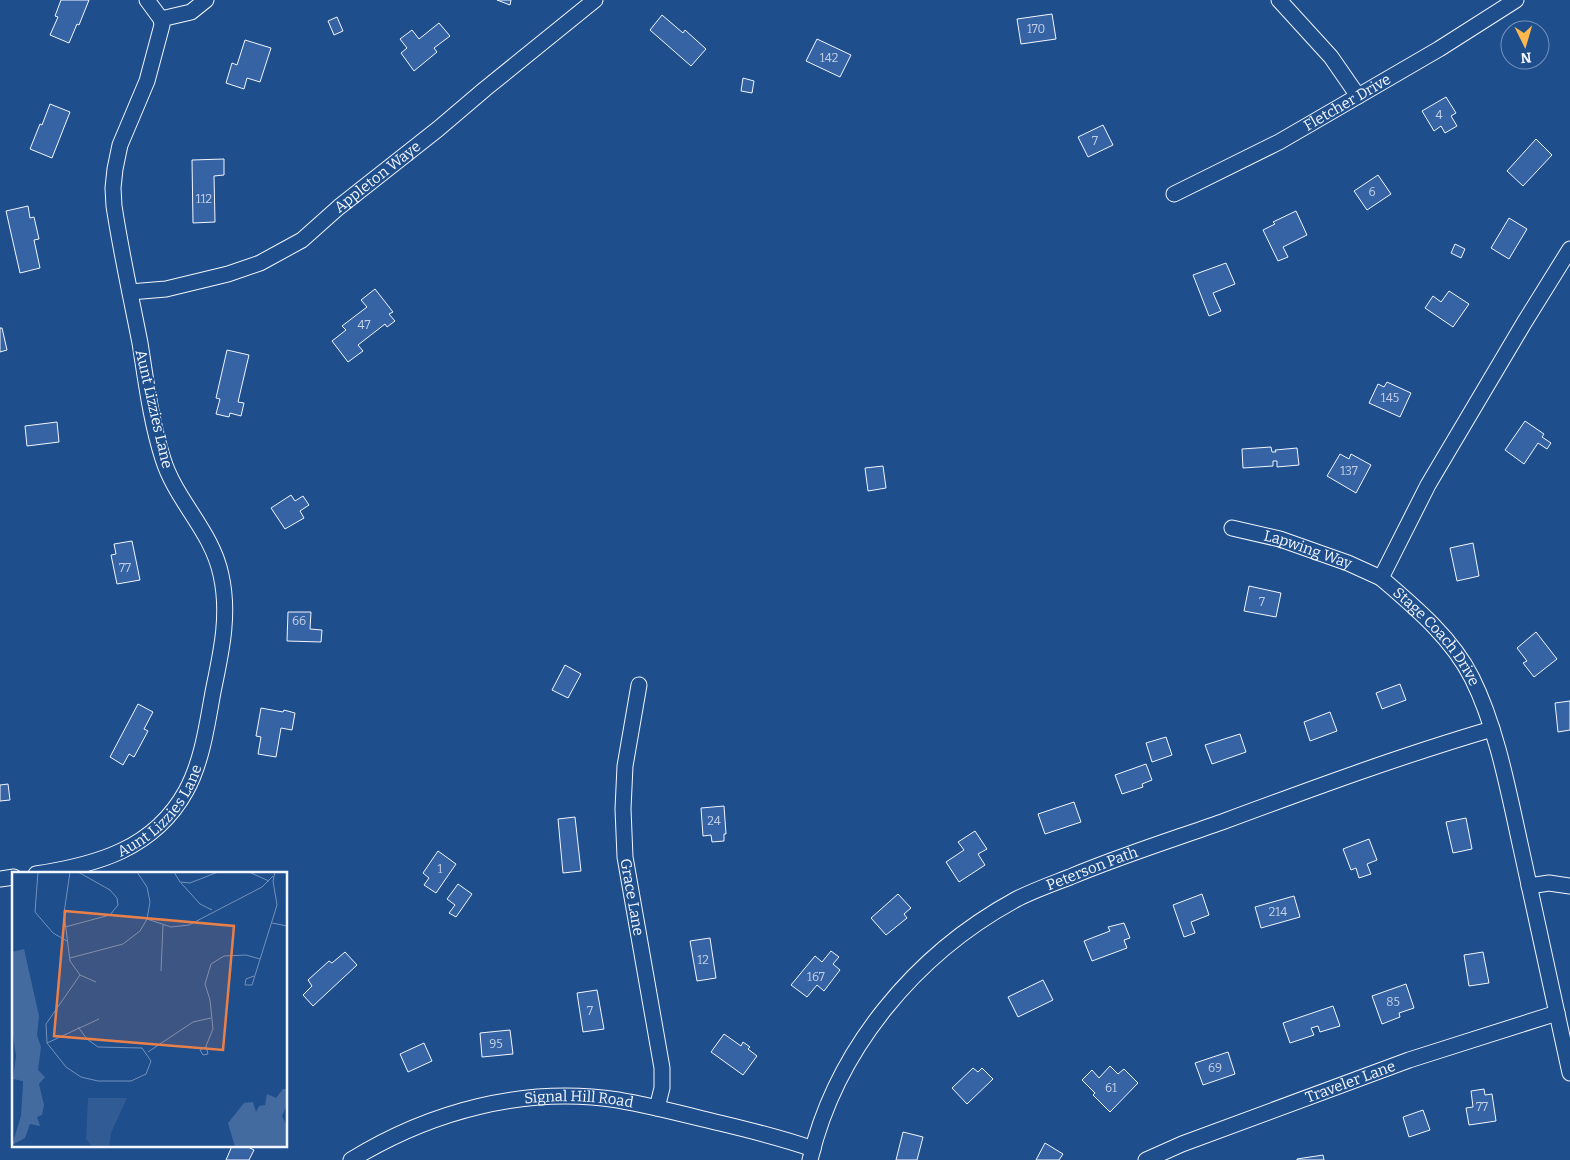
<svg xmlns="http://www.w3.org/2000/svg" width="1570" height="1160" font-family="Bitter,serif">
<rect width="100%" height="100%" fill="#1f4e8c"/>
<g fill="#3563a3" stroke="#f2f6ff">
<polygon points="61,0 89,0 79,25 77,24 69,43 50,35 58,17 55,16"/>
<polygon points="497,0 511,0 510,5"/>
<polygon points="1052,14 1056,39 1021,44 1017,19"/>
<polygon points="662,15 683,33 685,30 706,49 691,66 650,30"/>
<polygon points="337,17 343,31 334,35 328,21"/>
<polygon points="439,23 450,36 434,48 437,52 414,71 401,53 407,48 400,39 412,30 419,39"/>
<polygon points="817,39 851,55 840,77 806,61"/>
<polygon points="245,40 271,48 260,82 247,78 244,89 226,83 232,63 237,65"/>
<polygon points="743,78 754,81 752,93 741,91"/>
<polygon points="1446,97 1456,113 1451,116 1457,126 1445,133 1441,126 1434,131 1422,111"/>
<polygon points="50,104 70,112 52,158 30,149 40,124 42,125"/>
<polygon points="1103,125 1113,145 1088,157 1078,137"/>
<polygon points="1536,139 1552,155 1523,186 1507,171"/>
<polygon points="224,159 224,175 214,176 215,222 193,223 192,160"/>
<polygon points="1378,175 1391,194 1367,210 1354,191"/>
<polygon points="28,206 30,218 34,217 39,239 34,240 40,268 20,273 6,211"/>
<polygon points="1296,211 1307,235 1283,247 1288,257 1278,261 1263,230 1275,224 1273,222"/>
<polygon points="1509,218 1527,229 1509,259 1491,248"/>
<polygon points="1455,244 1465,249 1461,258 1451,253"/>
<polygon points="1226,263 1235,284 1213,293 1221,311 1209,316 1193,275"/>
<polygon points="375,289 393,312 389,314 395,321 387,327 385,324 358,345 363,351 348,362 332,341 346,330 342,326 367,307 361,300"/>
<polygon points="1449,291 1469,304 1453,327 1425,308 1433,296 1441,302"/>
<polygon points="0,328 2,328 7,350 0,352"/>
<polygon points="227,350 249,355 238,402 244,403 241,416 230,413 229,417 216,414 220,399 216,398"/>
<polygon points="1387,382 1411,393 1400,417 1369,403 1378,384 1384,387"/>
<polygon points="1525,421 1544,434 1542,437 1551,443 1547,449 1538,443 1524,464 1505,450"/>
<polygon points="57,422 59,442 27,446 25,426"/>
<polygon points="1271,447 1272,452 1276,452 1275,450 1297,448 1299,465 1277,467 1277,461 1273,461 1273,466 1243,468 1242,449"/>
<polygon points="1340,454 1349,459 1351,454 1371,465 1356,493 1327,476"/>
<polygon points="883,466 886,488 868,491 865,468"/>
<polygon points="291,495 295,501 303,496 309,505 300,511 304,518 285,529 271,508"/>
<polygon points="132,541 140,580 117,584 111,555 116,554 114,544"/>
<polygon points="1473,543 1479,576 1457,581 1450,548"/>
<polygon points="1249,586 1281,593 1276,617 1244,611"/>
<polygon points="288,612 311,612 310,629 322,630 321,642 287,641"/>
<polygon points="1536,632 1557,659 1534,677 1523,663 1527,661 1517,648"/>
<polygon points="565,665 581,674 568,698 552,690"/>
<polygon points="1400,684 1406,700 1382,709 1376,693"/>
<polygon points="1570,701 1570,730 1558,732 1555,703"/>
<polygon points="138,704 153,712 144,729 148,731 134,757 129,754 123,765 110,757"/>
<polygon points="261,708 283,712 284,710 295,713 292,730 281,728 276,757 258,754 261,737 256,736"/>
<polygon points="1330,712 1337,731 1310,741 1304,722"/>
<polygon points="1240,734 1246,752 1212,764 1205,745"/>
<polygon points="1166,737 1172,755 1152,762 1146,743"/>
<polygon points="1146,764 1152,780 1142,784 1143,787 1122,794 1115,775"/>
<polygon points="8,784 10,800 0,801 0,785"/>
<polygon points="1074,802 1081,822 1045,834 1038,814"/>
<polygon points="724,806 726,834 724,834 724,841 712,842 711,835 703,836 701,808"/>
<polygon points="575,817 581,871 563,873 558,819"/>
<polygon points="1466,818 1472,849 1453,853 1446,822"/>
<polygon points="975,831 987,849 978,854 985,865 959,882 946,862 964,850 958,842"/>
<polygon points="1369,839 1377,860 1367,864 1371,874 1359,878 1356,868 1351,870 1343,849"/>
<polygon points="438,851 456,864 436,893 424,885 429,878 423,873"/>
<polygon points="458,884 472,894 456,917 449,913 455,905 447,899"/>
<polygon points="898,894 911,908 904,914 907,918 886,935 871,918"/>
<polygon points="1202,894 1209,915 1191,922 1195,933 1184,937 1173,905"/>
<polygon points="1294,896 1300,917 1261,928 1255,907"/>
<polygon points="1124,923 1130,938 1124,940 1127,948 1092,961 1084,941 1110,931 1108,927"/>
<polygon points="710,938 716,978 697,981 690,941"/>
<polygon points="831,951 839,957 833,964 840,970 824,991 817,985 807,997 791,985 815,956 822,962"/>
<polygon points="345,952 357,965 313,1006 303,995 312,986 308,980 329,961 332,963"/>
<polygon points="1483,952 1489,983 1469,986 1464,955"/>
<polygon points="1043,980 1053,1000 1018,1017 1008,997"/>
<polygon points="1406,984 1414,1008 1399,1013 1400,1017 1382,1024 1372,996"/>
<polygon points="597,990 604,1029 583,1032 577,993"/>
<polygon points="1333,1006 1340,1026 1320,1032 1318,1026 1311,1028 1314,1035 1290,1043 1283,1023"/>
<polygon points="510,1030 513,1054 482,1057 480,1033"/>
<polygon points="724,1034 741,1046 743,1042 750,1047 748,1049 757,1056 743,1075 711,1052"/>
<polygon points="424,1043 432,1061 408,1072 400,1054"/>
<polygon points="1228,1052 1235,1074 1203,1085 1195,1063"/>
<polygon points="1110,1066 1118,1074 1124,1069 1138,1083 1110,1112 1093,1095 1095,1093 1082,1080 1092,1070 1099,1078"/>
<polygon points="973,1068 978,1072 982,1068 993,1079 967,1104 952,1088"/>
<polygon points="1484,1089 1485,1095 1492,1094 1496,1121 1469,1125 1466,1108 1473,1107 1471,1091"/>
<polygon points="1423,1110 1430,1130 1409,1137 1403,1117"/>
<polygon points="903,1132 923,1137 917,1160 896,1160"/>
<polygon points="1045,1143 1063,1154 1059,1160 1036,1160"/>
<polygon points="232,1146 246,1146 254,1150 249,1160 226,1160"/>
<polygon points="1323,1155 1324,1160 1297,1160 1297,1159"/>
</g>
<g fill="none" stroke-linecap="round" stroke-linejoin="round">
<defs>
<g id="minor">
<polyline points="1279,0 1331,57 1358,96"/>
<polyline points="161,19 191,12 206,0"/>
<path id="s1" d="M1174 194 1279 142 1439 49 1516 0"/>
<path id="s2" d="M1570 249 1524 323 1428 485 1381 578C1415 607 1452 638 1472 678 1497 728 1509 794 1521 848 1537 923 1553 998 1570 1073"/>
<path id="s3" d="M130 292 166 289 228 274 260 263 302 240 339 207 438 129 485 89 595 0"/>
<path id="s4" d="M1232 528 1280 539 1348 563 1381 578"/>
<path id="s5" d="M639 685 625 766 623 809 625 857 662 1068V1088L657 1108"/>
<path id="s6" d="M36 874C96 865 154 849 186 791 202 762 207 725 213 692 221 653 230 615 221 575 212 531 176 501 163 459 151 422 146 381 140 343 131 297 121 252 114 206L113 188 115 169 120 145 147 81 162 25 161 19 147 0"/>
<polyline points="0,879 14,877"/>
<polyline points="1529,886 1549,883 1570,886"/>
<path id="s7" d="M351 1160C431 1111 524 1086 618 1100 647 1105 675 1112 703 1119 740 1128 777 1136 813 1149"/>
<path id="s8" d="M810 1160C836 1049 916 954 1015 900 1032 891 1052 884 1070 877 1120 856 1171 840 1222 822 1311 789 1400 756 1492 729"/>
<path id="s9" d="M1146 1160 1182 1144 1409 1060 1557 1013"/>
</g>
</defs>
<use href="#minor" stroke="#f2f6ff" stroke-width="17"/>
<use href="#minor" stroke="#1f4e8c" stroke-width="15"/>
</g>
<g text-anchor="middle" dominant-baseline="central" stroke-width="4" stroke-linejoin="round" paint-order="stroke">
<g font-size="12" fill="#c3d1e8">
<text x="1036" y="29">170</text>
<text x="829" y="58">142</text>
<text x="1439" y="115">4</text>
<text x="1095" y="141">7</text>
<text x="1372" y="192">6</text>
<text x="204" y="199">112</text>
<text x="364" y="325">47</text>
<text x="1390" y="398">145</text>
<text x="1349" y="471">137</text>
<text x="125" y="568">77</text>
<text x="1262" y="602">7</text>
<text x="299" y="621">66</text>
<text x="714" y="821">24</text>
<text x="440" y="869">1</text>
<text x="1278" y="912">214</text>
<text x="703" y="960">12</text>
<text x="816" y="977">167</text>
<text x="1393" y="1002">85</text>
<text x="590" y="1011">7</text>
<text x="496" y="1044">95</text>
<text x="1215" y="1068">69</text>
<text x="1111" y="1088">61</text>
<text x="1482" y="1107">77</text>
</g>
<g font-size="15" fill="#f2f6ff" stroke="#1f4e8c">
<text stroke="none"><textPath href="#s1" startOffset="196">Fletcher Drive</textPath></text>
<text stroke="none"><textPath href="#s3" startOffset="280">Appleton Waye</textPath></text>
<text transform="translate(154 409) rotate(77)">Aunt Lizzies Lane</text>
<text stroke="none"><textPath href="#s4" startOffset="79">Lapwing Way</textPath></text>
<text stroke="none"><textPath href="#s2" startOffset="461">Stage Coach Drive</textPath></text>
<text stroke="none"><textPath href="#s6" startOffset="146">Aunt Lizzies Lane</textPath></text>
<text stroke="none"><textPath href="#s8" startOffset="424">Peterson Path</textPath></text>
<text stroke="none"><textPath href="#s5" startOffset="214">Grace Lane</textPath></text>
<text stroke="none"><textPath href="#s9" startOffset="219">Traveler Lane</textPath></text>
<text stroke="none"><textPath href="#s7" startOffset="240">Signal Hill Road</textPath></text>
</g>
</g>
<g transform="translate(12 872)">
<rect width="275" height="275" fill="#1f4e8c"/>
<path d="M76 226H115L99 261 97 275H80L74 267Z" fill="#305b95"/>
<path d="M12 77 27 144 25 163 29 175 26 198 33 205 27 212 32 233 30 243 25 245 28 254 18 252 13 266 0 273 9 244 11 213V209L1 207 4 184 0 157V80ZM271 217H275V233L270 244 275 254 274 275H223L216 251 232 231 241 230 244 240 247 234 253 233 255 222 264 226Z" fill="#446ba0"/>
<path fill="none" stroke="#7391ba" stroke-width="1" d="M26 0 23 40 41 61 55 69M58 0 52 41 58 89 68 103 34 152 35 171 54 195 69 205 86 209H119L134 202 139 189 130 176 86 175 75 167 66 155M162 0 168 10 178 11 206 0M237 0 257 9M169 11 188 32 200 38M135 47 159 55 177 53 250 15 261 4M260 51 275 54M53 55 98 43 106 33 105 26 98 18 66 0M58 86 111 72 128 59 135 47 138 30 135 15 125 0M149 99 151 53M68 103 84 110M242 104 234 107 233 113H240L265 33 261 9 263 0M35 171 87 147M194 175 188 178 191 183 196 182 194 174 201 157 198 128 193 112 199 92 212 84 234 83 248 87M136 180 181 150 199 146"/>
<path fill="#ea8049" fill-opacity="0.15" stroke="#ea8049" stroke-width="2.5" d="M53 39 222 54 211 178 42 164Z"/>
<rect width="275" height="275" fill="none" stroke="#f2f6ff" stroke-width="2.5"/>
</g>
<g transform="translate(1525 45) rotate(175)"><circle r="24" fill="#1f4e8c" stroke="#7391ba"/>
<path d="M0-4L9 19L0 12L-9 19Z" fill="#ffb74d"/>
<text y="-8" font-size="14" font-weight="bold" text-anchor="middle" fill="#f2f6ff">N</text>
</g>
</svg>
